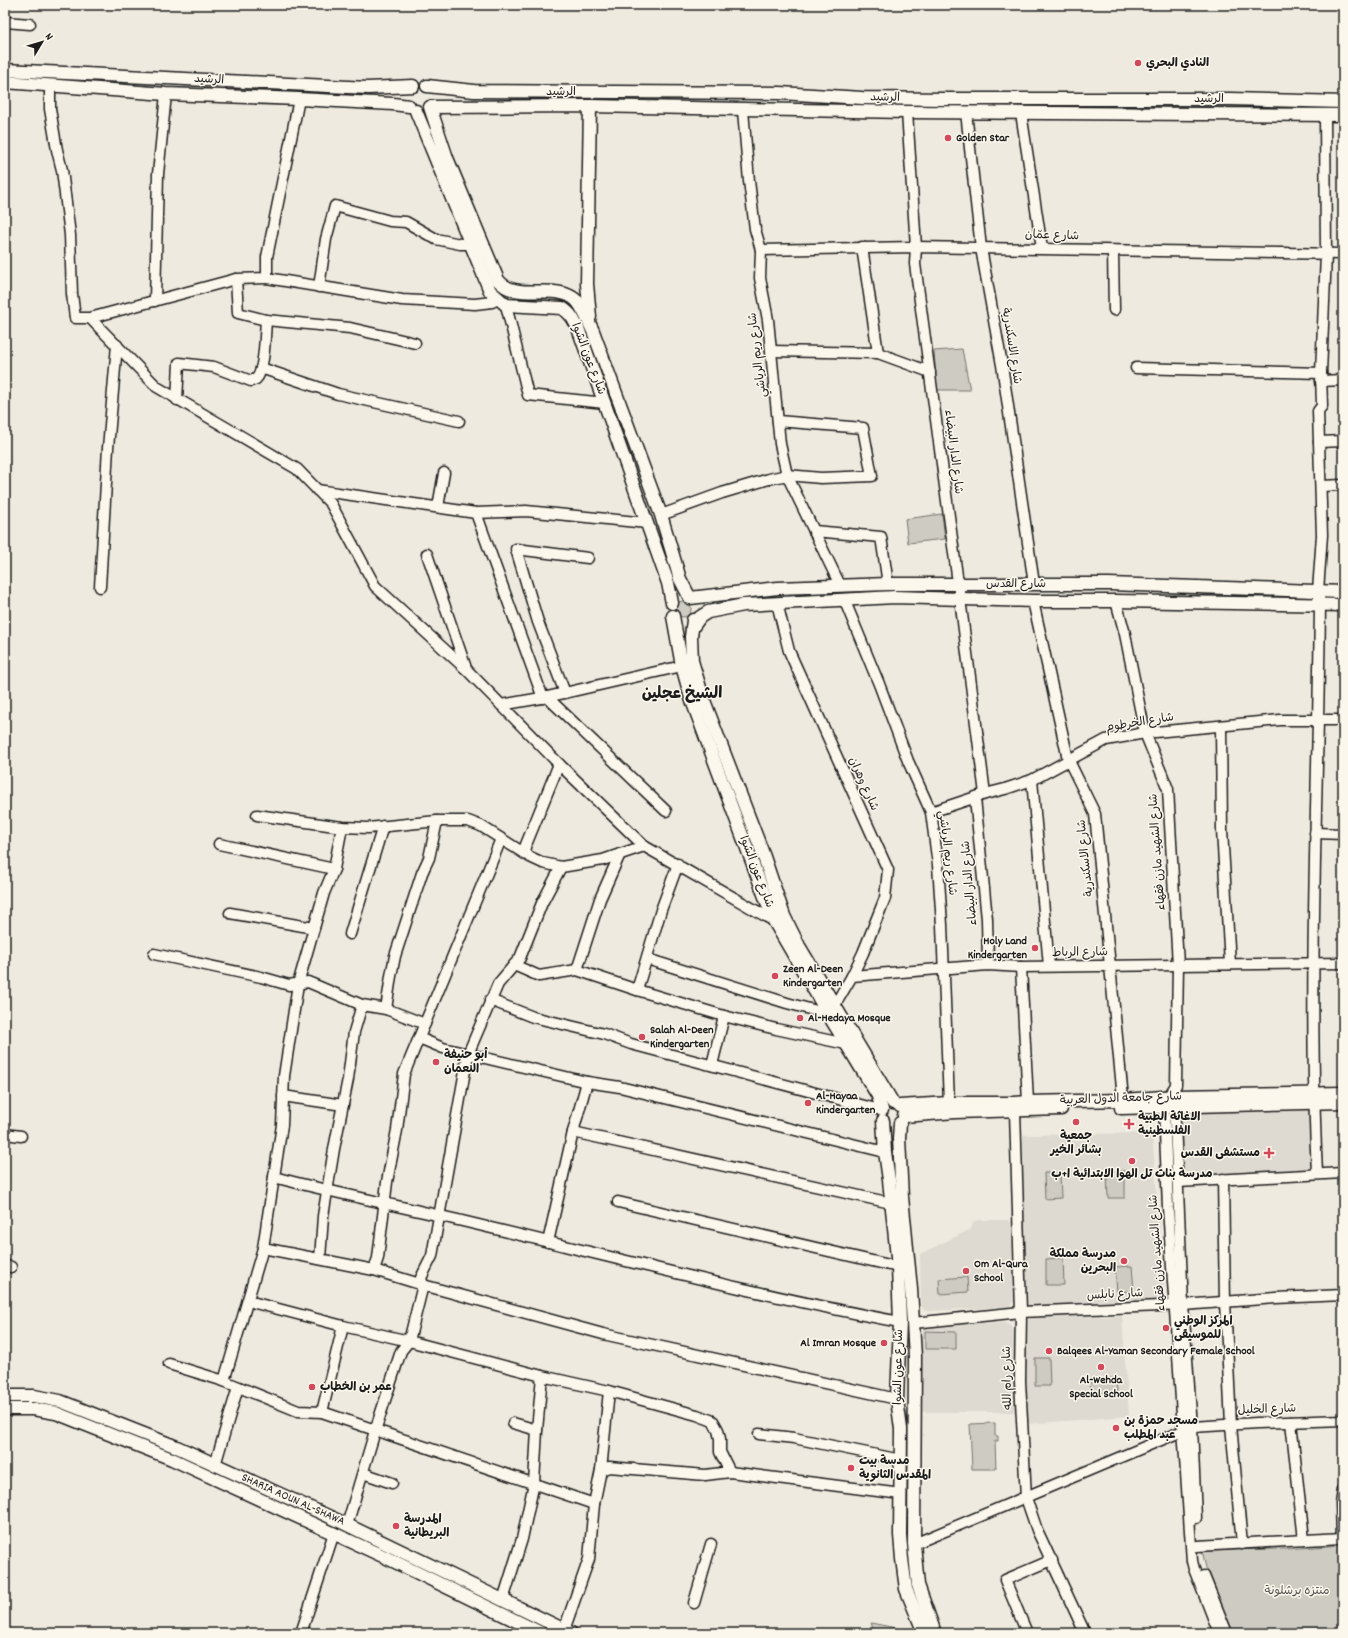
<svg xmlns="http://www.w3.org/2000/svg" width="1348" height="1638" font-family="Dekko,'Playpen Sans Arabic',sans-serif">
<rect width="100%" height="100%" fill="#eeeadf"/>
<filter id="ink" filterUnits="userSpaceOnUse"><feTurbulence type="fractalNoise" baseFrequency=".025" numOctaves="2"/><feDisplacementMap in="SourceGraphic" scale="8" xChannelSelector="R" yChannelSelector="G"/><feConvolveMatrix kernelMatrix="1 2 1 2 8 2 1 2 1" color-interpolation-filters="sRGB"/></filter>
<g filter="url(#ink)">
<g fill="#dedad1">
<polygon points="1310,1109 1313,1171 1175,1178 1177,1111"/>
<polygon points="1152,1133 1165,1302 1029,1307 1026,1304 1023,1228 1023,1135"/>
<polygon points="979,1220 1007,1220 1011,1222 1014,1301 1011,1305 1007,1307 929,1311 924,1310 921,1305 920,1254 971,1229 974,1221"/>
<polygon points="1122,1316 1129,1416 1026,1424 1023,1322 1033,1317"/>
<polygon points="1005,1322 1010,1325 1014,1331 1018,1412 921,1412 921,1334 924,1328 932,1325"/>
</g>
<g fill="#ceccc2" stroke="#75746f">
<polygon points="962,349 970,390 937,390 934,351"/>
<polygon points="942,514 945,539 908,543 905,519"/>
<circle cx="683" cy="609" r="8"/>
<polygon points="1107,1171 1125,1171 1125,1198 1108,1198"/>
<polygon points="1044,1173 1060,1173 1061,1198 1045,1199"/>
<polygon points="1063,1258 1064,1285 1046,1285 1046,1259"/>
<polygon points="1132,1266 1134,1291 1117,1292 1115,1267"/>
<polygon points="967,1277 968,1292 940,1294 939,1279"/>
<polygon points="925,1331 956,1332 956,1349 925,1349"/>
<polygon points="1035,1358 1049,1358 1050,1386 1035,1386"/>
<polygon points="1116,1378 1117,1392 1091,1393 1090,1380"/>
<polygon points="995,1423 995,1436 998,1436 998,1441 995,1441 996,1469 972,1469 970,1424"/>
<polygon points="1343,1545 1343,1631 1338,1633 1233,1633 1206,1568 1202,1550 1286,1549"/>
<polygon points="871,1623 916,1632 916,1633 875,1633"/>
</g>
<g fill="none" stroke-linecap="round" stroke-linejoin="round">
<defs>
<g id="minor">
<polyline points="5,22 30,24"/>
<polyline points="50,85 50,109 57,150 62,170 70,235 72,294 75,318 90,318 236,279 267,278 267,257 299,99"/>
<polyline points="743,110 749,181 755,229 761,250 760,278 768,320 780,444 787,475 840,585"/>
<polyline points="907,112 916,247 915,264 958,583 985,794"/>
<polyline points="966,112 981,248 1002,365 1034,584"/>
<polyline points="1021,113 1042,248"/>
<polyline points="862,247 878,353"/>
<polyline points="761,250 916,247 1343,254"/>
<polyline points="1113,252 1114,310"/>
<polyline points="267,278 402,300 475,304 492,302 498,299"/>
<polyline points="236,279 238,313 266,320 350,328 415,343"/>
<polyline points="319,287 326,239 335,206 390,221 406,222 436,239 460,244 477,244"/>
<polyline points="155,301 158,174 166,94"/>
<polyline points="506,305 528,395 605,403"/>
<polyline points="90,318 157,387 297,469 331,504 375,586 467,670 559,764 644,846 774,921"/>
<polyline points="771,351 878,353 930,372"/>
<polyline points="261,368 338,394 459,421"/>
<polyline points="1136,368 1321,373"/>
<polyline points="1321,381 1343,380"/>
<path d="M177 400 179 363 214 367 251 381C251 381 256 379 256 379 265 371 265 331 266 320"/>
<polyline points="1319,442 1343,441"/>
<polyline points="1321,486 1343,485"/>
<polyline points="317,490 476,513 526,511 647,523"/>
<polyline points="438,507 444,473"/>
<polyline points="476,513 543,698"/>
<polyline points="661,515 722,493 769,479 787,475 821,478 872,476 863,428 778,421"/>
<polyline points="814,531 881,537 888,584"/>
<polyline points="427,554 466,668"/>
<polyline points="100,587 108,448 117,345"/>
<polyline points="844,599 879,684 908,761 931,812 938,865 942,925 949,1103"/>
<polyline points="1033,601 1068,759 1095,814 1123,1098"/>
<polyline points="1116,601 1125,634 1145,733 1168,789 1178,965 1176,1085 1167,1099 1164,1107 1168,1208 1192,1561 1194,1569 1219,1633"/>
<polyline points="777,603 789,651 888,870 885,898 863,953 852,976"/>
<polyline points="565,693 538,622 516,549 588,558"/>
<polyline points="547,697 666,811"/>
<polyline points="501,705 547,697 682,666"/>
<polyline points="1221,726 1222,830 1230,964"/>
<polyline points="1032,780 1049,966"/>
<polyline points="975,798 987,919 988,965"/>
<polyline points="931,812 985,794 1005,789 1032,780 1106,740 1145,733 1280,720 1343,720"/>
<polyline points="257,815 342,827 368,828 437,821 468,821 481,826 530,857 543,863 561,867 603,860 644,846"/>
<polyline points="1315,833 1343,834"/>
<polyline points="219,844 334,869"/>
<polyline points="523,852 559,764"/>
<polyline points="230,913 314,928"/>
<polyline points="350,934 383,826"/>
<polyline points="154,954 261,977 289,985 308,982 362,1005 386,1009 425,1024"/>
<polyline points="647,959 787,1003 828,1014"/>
<polyline points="514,965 539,976 577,970 637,990 724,1016 776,1029 846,1044"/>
<polyline points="1021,967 1028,1102"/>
<polyline points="577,970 600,899 620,854"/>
<polyline points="637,990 661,910 678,864"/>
<polyline points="490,1000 533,1017 604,1034 631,1044 876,1109"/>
<polyline points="835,1005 852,976 988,965 1021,967 1343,963"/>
<polyline points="386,1009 391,976 395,956 422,873 429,858 437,821"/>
<polyline points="419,1038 443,1048 587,1082 620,1087 885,1152"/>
<polyline points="712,1065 724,1016"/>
<polyline points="283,1096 343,1105"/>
<polyline points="1174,1099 1183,1305 1192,1427 1196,1518"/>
<polyline points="1015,1111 1021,1312 1020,1381 1026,1498 1037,1530 1085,1633"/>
<polyline points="573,1132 891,1203"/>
<polyline points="5,1134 21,1136"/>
<path d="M1317 1173C1308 984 1318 794 1320 605L1318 591 1322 535 1318 411 1322 406 1321 373 1326 254 1325 115"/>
<path d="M274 1177C330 1192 386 1203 441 1216 594 1252 746 1293 900 1322"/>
<polyline points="1223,1179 1225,1302 1231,1425 1242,1544"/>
<polyline points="1178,1182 1343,1173"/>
<polyline points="618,1202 898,1267"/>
<polyline points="548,1242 573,1132 587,1082"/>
<polyline points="263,1248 374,1270 423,1285 421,1278 432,1256 468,1054 498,984 520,958 542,903 561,867"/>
<polyline points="320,1259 323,1216 334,1149 348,1079 354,1032 362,1005"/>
<polyline points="5,1266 11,1267"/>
<polyline points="374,1270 378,1258 387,1182 397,1130 404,1074 501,839"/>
<polyline points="248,1301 343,1326"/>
<polyline points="913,1323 1021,1312 1183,1305 1276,1298 1343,1295"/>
<polyline points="169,1364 224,1381 298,1411 322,1412 594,1504"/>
<polyline points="224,1381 263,1248 282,1125 284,1076 298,984 324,893 334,869 342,827"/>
<polyline points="322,1412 343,1326 409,1341 542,1376 609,1391 697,1415 713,1421 718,1430 720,1439 720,1452 730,1472"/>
<polyline points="1291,1422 1304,1540"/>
<polyline points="513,1423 537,1430"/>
<polyline points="759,1434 794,1438 901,1460"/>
<polyline points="215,1465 238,1387"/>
<polyline points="601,1470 609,1467 705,1475 730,1472 901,1494"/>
<polyline points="363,1473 392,1483"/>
<polyline points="347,1525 375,1431 401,1351 409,1341 423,1285 603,1334 897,1399"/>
<polyline points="1342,1538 1341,1504 1343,1490"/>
<polyline points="914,1544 1192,1427 1257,1423 1343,1420"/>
<polyline points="1197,1546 1343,1538"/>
<polyline points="1204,1576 1227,1633"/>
<polyline points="503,1600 522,1539 534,1483 537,1430 542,1376"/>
<polyline points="694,1603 711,1544"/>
<polyline points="301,1633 334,1533"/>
<polyline points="563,1633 589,1559 594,1504 601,1470 609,1391"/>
<polyline points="1027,1633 1005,1580 1052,1560"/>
</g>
<g id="major">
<polyline points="5,70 368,88 413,86"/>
<polyline points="5,82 166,94 299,99 393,104 409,106"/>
<polyline points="427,86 474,91 780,93 862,98 943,99 1231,99 1343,102"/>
<polyline points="590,106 587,284 590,317"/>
<path d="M416 111 490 291 506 305 562 308C572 314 575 322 579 331L668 583 672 603"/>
<path d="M1343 115 907 112 590 106 430 107 447 158 498 280C516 303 557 281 577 301 584 309 588 321 593 331L661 515 680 579 690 598 778 588 888 584H1109L1343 592"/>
<polyline points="673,616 682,666 691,698 774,921 828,1014 878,1096 882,1110"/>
<polyline points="693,620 691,637 692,661 703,698 762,851 784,916 799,946 893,1103"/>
<polyline points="692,628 700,617 708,612 744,605 895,597 1033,601 1116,601 1343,605"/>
<polyline points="900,1106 949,1103 1015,1103 1028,1102 1124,1100 1175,1096 1343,1093"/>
<polyline points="1121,1108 1343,1102"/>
<polyline points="904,1116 955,1112 1061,1109"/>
<polyline points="883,1121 885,1152 889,1180 898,1267 900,1322 897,1399 901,1429 900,1535 902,1559 906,1589 924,1633"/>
<polyline points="900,1123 899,1139 902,1197 911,1289 915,1357 914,1544 918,1585 935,1633"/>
<polyline points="5,1396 34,1396 60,1401 177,1447 339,1521 571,1633"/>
<polyline points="5,1409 33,1409 56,1413 172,1459 387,1558 541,1633"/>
</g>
</defs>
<use href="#minor" stroke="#1c1c1c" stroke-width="13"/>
<use href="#major" stroke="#1c1c1c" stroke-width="15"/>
<use href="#minor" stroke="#fbf7ec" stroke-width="10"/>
<use href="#major" stroke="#fbf7ec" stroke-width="12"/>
</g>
</g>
<g fill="#d1495b" stroke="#fbf7ec" stroke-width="1.5">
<circle cx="1138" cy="63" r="4"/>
<circle cx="948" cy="138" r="4"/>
<circle cx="1035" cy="948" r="4"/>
<circle cx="775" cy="976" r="4"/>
<circle cx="800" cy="1018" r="4"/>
<circle cx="642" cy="1037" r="4"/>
<circle cx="436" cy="1062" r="4"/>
<circle cx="808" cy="1103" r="4"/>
<circle cx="1076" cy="1122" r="4"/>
<path d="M1127 1118h4v4h4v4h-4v4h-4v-4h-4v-4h4z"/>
<path d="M1267 1147h4v4h4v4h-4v4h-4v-4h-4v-4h4z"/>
<circle cx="1132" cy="1161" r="4"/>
<circle cx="1124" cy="1261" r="4"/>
<circle cx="966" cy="1271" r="4"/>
<circle cx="1166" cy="1328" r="4"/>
<circle cx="884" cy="1343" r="4"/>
<circle cx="1049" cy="1351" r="4"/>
<circle cx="1101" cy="1367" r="4"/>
<circle cx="312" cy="1387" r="4"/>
<circle cx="1116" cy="1428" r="4"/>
<circle cx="851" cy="1468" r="4"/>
<circle cx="396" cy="1526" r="4"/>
</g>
<g text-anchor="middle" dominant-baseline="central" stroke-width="3" stroke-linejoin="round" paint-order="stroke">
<g font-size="12" font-weight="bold" fill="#1c1c1c" stroke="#fbf7ec" text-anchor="start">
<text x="1146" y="63">النادي البحري</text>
<text x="956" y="138">Golden Star</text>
<text x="1027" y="941" text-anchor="end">Holy Land<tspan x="1027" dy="14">Kindergarten</tspan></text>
<text x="783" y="969">Zeen Al-Deen<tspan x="783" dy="14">Kindergarten</tspan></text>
<text x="808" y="1018">Al-Hedaya Mosque</text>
<text x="650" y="1030">Salah Al-Deen<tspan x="650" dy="14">Kindergarten</tspan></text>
<text x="444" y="1055">أبو حنيفة<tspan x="444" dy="14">النعمان</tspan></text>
<text x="816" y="1096">Al-Hayaa<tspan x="816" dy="14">Kindergarten</tspan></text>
<text x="1138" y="1117">الاغاثة الطبية<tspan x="1138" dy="14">الفلسطينية</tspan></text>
<text x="1076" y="1136" text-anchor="middle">جمعية<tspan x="1076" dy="14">بشائر الخير</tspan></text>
<text x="1260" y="1153" text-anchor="end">مستشفى القدس</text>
<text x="1132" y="1174" text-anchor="middle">مدرسة بنات تل الهوا الابتدائية ا+ب</text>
<text x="1116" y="1254" text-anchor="end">مدرسة مملكة<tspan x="1116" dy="14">البحرين</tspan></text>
<text x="974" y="1264">Om Al-Qura<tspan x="974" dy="14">School</tspan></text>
<text x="1174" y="1321">المركز الوطني<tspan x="1174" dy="14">للموسيقى</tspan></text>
<text x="876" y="1343" text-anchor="end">Al Imran Mosque</text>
<text x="1057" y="1351">Balqees Al-Yaman Secondary Female School</text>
<text x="1101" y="1380" text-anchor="middle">Al-Wehda<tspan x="1101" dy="14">Special School</tspan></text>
<text x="320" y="1387">عمر بن الخطاب</text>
<text x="1124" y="1421">مسجد حمزة بن<tspan x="1124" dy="14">عبد المطلب</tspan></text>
<text x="859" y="1461">مدسة بيت<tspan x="859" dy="14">المقدس الثانوية</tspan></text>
<text x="404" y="1519">المدرسة<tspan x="404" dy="14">البريطانية</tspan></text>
</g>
<g font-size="12" fill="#1c1c1c" stroke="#fbf7ec">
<text transform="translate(209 80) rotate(3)">الرشيد</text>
<text x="561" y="92">الرشيد</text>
<text transform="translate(885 98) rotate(1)">الرشيد</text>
<text x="1209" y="99">الرشيد</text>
<text transform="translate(1052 236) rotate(2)">شارع عمّان</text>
<text transform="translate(1011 346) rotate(81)">شارع الاسكندرية</text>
<text transform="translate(758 355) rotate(-97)">شارع ريم الرياشي</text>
<text transform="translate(588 359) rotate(69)">شارع عون الشوا</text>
<text transform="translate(953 452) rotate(83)">شارع الدار البيضاء</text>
<text x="1016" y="584">شارع القدس</text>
<text transform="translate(1140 723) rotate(-9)">شارع الخرطوم</text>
<text transform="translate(863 784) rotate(66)">شارع وهران</text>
<text transform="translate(1158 852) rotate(-94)">شارع الشهيد مازن فقهاء</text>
<text transform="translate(947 853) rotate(83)">شارع ريم الرياشي</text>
<text transform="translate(1086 858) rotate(-96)">شارع الاسكندرية</text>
<text transform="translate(756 872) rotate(69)">شارع عون الشوا</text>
<text transform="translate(970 883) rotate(-95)">شارع الدار البيضاء</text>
<text transform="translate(1080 953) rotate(-1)">شارع الرباط</text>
<text transform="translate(1121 1099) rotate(-2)">شارع جامعة الدول العربية</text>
<text transform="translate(1158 1253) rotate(-94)">شارع الشهيد مازن فقهاء</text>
<text transform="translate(1115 1295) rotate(-3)">شارع نابلس</text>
<text transform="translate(899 1367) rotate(-89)">شارع عون الشوا</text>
<text transform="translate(1008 1378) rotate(-91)">شارع رام الله</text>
<text transform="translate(1267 1410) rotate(-2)">شارع الخليل</text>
<text transform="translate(293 1500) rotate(24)">SHARIA AOUN AL-SHAWA</text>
</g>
<g font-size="12" fill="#51514e" stroke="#fbf7ec">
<text x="1297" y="1591">منتزه برشلونة</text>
</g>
<g font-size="16" font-weight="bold" fill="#1c1c1c" stroke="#fbf7ec">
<text x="682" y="694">الشيخ عجلين</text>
</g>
</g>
<rect width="1348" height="1638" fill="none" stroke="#fbf7ec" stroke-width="20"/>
<rect x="10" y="10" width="1328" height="1618" fill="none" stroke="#1c1c1c" stroke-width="1.5" filter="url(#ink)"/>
<g transform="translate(42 42) rotate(52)" stroke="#fbf7ec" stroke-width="3" paint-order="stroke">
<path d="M0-3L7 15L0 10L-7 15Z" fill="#1c1c1c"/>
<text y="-6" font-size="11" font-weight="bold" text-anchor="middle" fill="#1c1c1c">N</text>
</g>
</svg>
